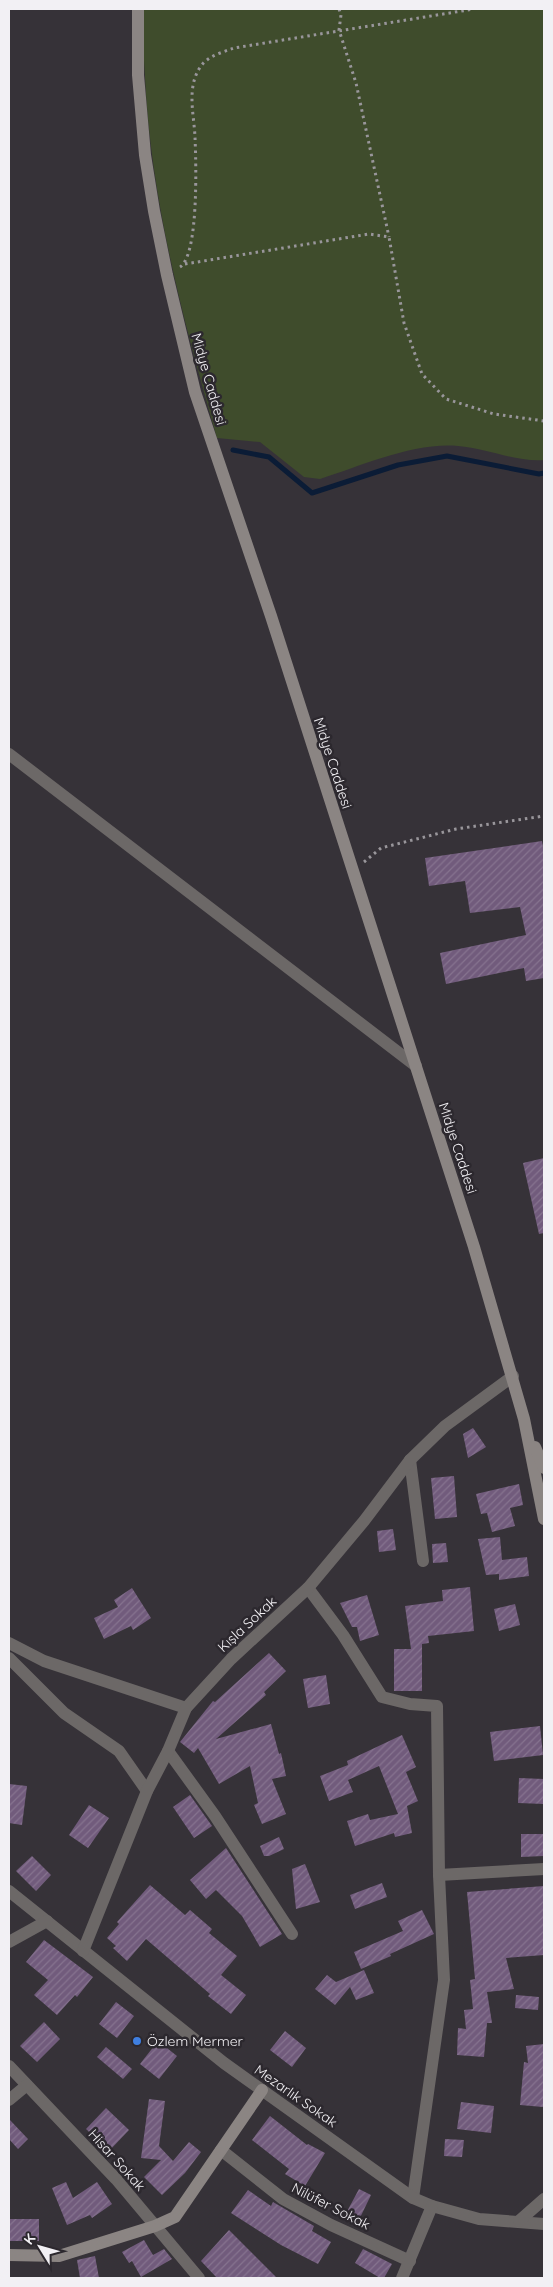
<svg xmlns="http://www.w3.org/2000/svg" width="553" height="2287" font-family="Quicksand,sans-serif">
<defs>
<pattern id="building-hatch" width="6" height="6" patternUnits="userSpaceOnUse" patternTransform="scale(1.25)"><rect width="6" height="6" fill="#715b7c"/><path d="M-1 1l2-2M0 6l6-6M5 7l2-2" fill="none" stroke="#86738f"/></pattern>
</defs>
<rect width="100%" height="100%" fill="#363238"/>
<path fill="#3f4c2c" d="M142 9H544V460C514 462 487 448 458 446 414 442 361 466 320 479L304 477 260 442 217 438C183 319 151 201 145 77 144 55 141 31 142 9Z"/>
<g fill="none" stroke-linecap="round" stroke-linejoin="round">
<polyline stroke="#0b1c36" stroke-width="5" points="233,450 269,457 312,493 398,465 447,456 539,474 544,473"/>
</g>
<g fill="url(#building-hatch)">
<polygon points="542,841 544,852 544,978 526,981 524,968 446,984 440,953 526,935 520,907 470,913 465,881 429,886 425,858"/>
<polygon points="544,1158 544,1233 539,1234 523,1163"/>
<polygon points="473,1428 486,1447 468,1458 463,1434"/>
<polygon points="454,1476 457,1517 435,1519 431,1478"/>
<polygon points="519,1484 523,1505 510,1508 515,1526 492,1532 487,1513 481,1514 476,1494"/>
<polygon points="393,1529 396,1550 379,1552 377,1531"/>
<polygon points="500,1537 502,1560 527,1557 529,1576 499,1580 499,1574 486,1575 478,1539"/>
<polygon points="446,1543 448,1562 433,1563 432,1544"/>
<polygon points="470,1587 474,1631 428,1636 429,1643 422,1644 422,1691 394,1691 394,1649 411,1649 405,1606 443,1601 442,1590"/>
<polygon points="132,1588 151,1618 133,1630 131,1626 104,1639 94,1618 118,1607 114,1600"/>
<polygon points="367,1595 379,1635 360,1641 357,1627 352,1627 340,1603"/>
<polygon points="515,1604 520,1625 499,1631 494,1609"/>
<polygon points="269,1653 286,1671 264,1692 266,1695 216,1739 271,1724 279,1754 281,1753 286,1776 272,1779 286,1814 262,1824 254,1805 258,1803 250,1766 219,1784 198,1748 194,1753 180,1742 213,1701 215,1702"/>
<polygon points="326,1675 330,1704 308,1708 303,1679"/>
<polygon points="540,1726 543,1755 494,1761 490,1732"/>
<polygon points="402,1735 416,1767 406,1772 418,1801 407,1806 412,1833 395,1837 394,1833 355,1846 347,1821 368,1814 370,1820 398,1814 379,1766 348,1780 353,1792 329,1801 320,1776 348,1765 347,1761"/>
<polygon points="519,1778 544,1779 544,1804 518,1803"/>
<polygon points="9,1784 27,1786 22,1825 9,1823"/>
<polygon points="190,1795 212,1826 194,1838 173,1807"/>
<polygon points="89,1805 109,1818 88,1848 69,1835"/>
<polygon points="521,1834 544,1834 544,1856 521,1857"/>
<polygon points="279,1837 284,1849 269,1856 264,1856 260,1846"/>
<polygon points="226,1848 282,1934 260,1947 242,1916 216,1890 206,1899 190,1880"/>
<polygon points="32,1856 51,1875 36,1891 16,1871"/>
<polygon points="305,1864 320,1902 296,1909 292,1869"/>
<polygon points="382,1883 387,1897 355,1909 350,1895"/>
<polygon points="150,1885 185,1915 190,1910 212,1929 209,1933 237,1956 221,1975 246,1995 231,2014 208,1996 210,1994 146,1939 127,1961 113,1948 116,1946 107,1938 119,1924 117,1922"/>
<polygon points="544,1886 544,1955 506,1958 514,1989 487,1992 492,2023 487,2023 484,2057 457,2055 458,2028 466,2029 464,2010 473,2009 470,1980 475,1979 467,1892"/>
<polygon points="422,1910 434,1934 390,1954 391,1956 361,1969 354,1952 403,1931 398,1921"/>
<polygon points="44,1940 93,1977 77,1997 75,1995 57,2015 34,1995 48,1980 26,1962"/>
<polygon points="364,1970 374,1993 356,2000 350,1987 335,2005 315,1989 327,1975 336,1982"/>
<polygon points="516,1995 539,1997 538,2010 515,2008"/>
<polygon points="116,2002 134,2016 117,2038 99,2024"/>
<polygon points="44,2022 60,2039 37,2062 20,2046"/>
<polygon points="285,2031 306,2048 292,2067 270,2050"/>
<polygon points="158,2041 177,2056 159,2079 140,2064"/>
<polygon points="544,2044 543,2107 520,2105 524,2062 528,2063 526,2046"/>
<polygon points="106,2047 132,2069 123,2079 97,2057"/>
<polygon points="149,2099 165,2101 159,2146 173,2161 189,2142 201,2152 185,2173 162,2195 144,2177 161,2160 141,2158"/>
<polygon points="461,2102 494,2106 491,2133 457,2129"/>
<polygon points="106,2108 129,2130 109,2151 86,2129"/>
<polygon points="270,2116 307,2145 308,2144 325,2153 305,2186 285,2174 289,2169 252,2140"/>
<polygon points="9,2119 28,2139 18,2149 9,2139"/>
<polygon points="445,2139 464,2140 462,2157 444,2156"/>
<polygon points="66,2182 73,2198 97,2182 112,2204 92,2218 90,2215 67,2225 52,2188"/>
<polygon points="359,2189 371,2195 356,2226 343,2219"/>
<polygon points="248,2190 271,2206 273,2202 314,2226 312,2231 331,2242 318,2264 281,2245 231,2213"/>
<rect x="9" y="2219" width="30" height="22"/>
<polygon points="229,2230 277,2278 217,2278 201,2261"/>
<polygon points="144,2240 153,2255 164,2249 172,2259 141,2277 132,2261 129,2263 122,2252"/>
<polygon points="363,2249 392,2264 384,2278 380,2278 355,2263"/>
<polygon points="95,2256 99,2278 80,2278 77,2260"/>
</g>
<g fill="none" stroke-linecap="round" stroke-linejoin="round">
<g stroke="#99969b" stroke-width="3" stroke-dasharray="2.5 4" stroke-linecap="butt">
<polyline points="339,9 341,15 339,30 356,83 389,237"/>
<polyline points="185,264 369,234 389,237 404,323 422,374 446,399 494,414 544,421"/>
<path d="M180 267C199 255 196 161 195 137 194 114 186 87 201 66 208 56 223 52 234 48L474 9"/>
<polyline points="364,862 381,848 456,829 544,816"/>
</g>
<g stroke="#6c6867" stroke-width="12">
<polyline points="9,754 416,1066"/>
<polyline points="410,1460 423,1561"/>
<polyline points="308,1588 343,1635 382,1697 410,1704 437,1706 439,1875 444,1980 413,2198"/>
<polyline points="9,1643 44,1661 186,1708"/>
<polyline points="9,1658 64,1713 119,1751 147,1791"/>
<polyline points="168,1751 215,1816 292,1934"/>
<polyline points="439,1875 544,1869"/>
<polyline points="9,1891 224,2063 413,2198 432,2206 479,2219 544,2224"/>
<polyline points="9,1942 47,1921"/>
<polyline points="83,1951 147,1791 168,1751 186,1708 231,1659 308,1588 364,1521 410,1460 445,1426 513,1376"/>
<polyline points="9,2066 116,2179 199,2278"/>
<polyline points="9,2100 27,2085"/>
<polyline points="221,2150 283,2199 331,2225 410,2261"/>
<polyline points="519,2221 544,2199"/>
<polyline points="402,2278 432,2206"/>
</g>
<g stroke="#8b8583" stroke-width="12">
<polyline points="138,9 138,75 145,155 154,211 167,275 195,392 271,616 474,1247 524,1419 544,1519"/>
<polyline points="535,1447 544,1468"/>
<polyline points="9,2255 59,2256 155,2226 175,2217 262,2090"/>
</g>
</g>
<circle fill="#3f7fe0" stroke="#2c282e" stroke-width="2" cx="137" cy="2041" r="5"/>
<g text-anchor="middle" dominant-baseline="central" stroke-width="5" stroke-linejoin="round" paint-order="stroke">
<g font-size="14" fill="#f2f0f4" stroke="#2c282e">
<text transform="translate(209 379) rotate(74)">Midye Caddesi</text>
<text transform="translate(333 763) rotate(72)">Midye Caddesi</text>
<text transform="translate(458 1148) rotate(72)">Midye Caddesi</text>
<text transform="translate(247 1624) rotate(-43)">Kışla Sokak</text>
<text transform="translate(296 2096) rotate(35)">Mezarlık Sokak</text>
<text transform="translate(117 2160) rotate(48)">Hisar Sokak</text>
<text transform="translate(331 2206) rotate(27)">Nilüfer Sokak</text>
</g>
<g font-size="14" fill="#f2f0f4" stroke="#2c282e" text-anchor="start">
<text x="147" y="2041">Özlem Mermer</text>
</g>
</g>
<rect width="553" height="2287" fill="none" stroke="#f2f0f4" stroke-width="20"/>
<g transform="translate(40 2247) rotate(307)" stroke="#2c282e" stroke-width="4" paint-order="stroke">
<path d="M0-4L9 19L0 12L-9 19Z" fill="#f2f0f4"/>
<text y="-8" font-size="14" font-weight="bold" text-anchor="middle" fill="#f2f0f4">K</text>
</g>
</svg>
